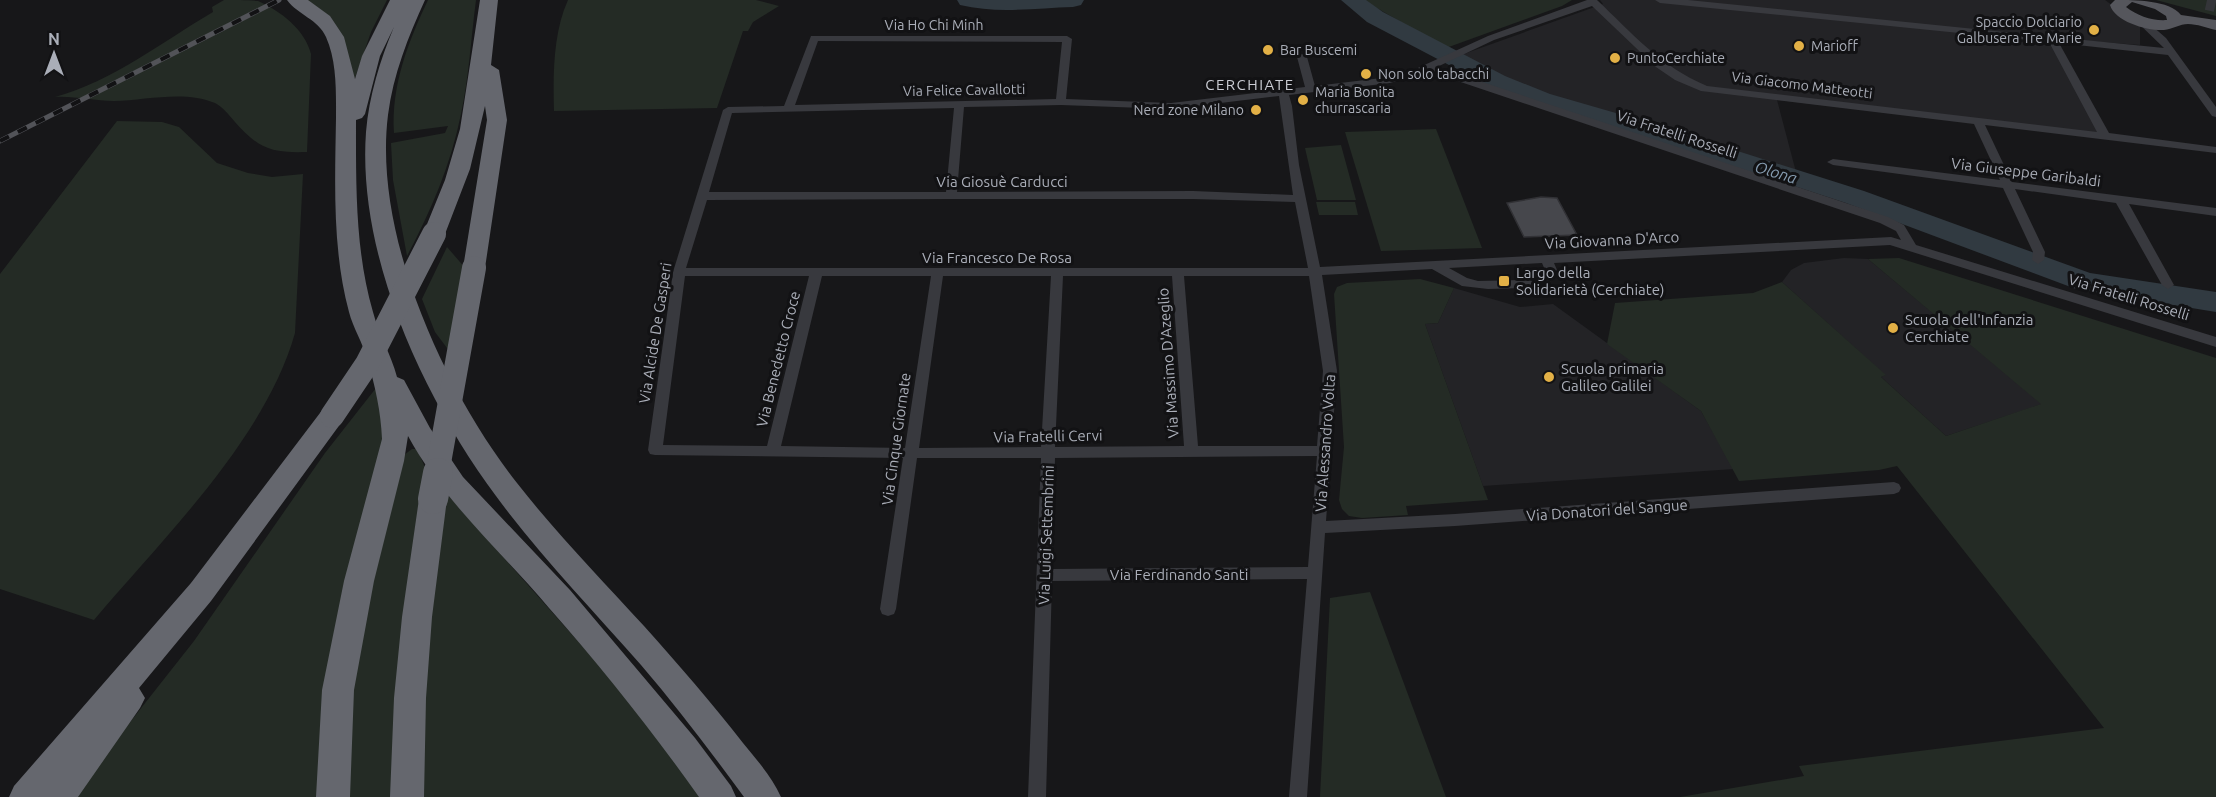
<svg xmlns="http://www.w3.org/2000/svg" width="2216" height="797" font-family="Ubuntu,sans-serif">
<rect width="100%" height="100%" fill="#171719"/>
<g fill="#232326">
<polygon points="1600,0 2105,0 2140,26 2140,45 1972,32 1971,36 2055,46 2110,139 1777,100 1796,172 1533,91 1461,55 1603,4"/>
<polygon points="1844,258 1868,259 2042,404 1946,436 1881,377 1885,375 1782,282 1791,270 1804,263"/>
<polygon points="1454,288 1520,307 1553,304 1701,411 1734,469 1483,486 1425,324 1438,323"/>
</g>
<g fill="#242b25">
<path d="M224 0C234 0 249 0 258 1 281 11 305 30 311 54L307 152C271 153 259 149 235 122 229 115 223 107 215 103 185 90 146 100 114 101 94 101 75 96 55 97 113 81 162 42 213 12L212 7Z"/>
<path d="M305 0H387L371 32 355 78 352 79C340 35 345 27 305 0Z"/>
<path d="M428 0H476C471 38 469 77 461 114 451 164 431 211 407 256L393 180 391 143 445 133 448 126 394 133C391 86 408 42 428 0Z"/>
<path d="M568 0H756L779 6 753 22 748 31H743L717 108 554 111C553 75 553 33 568 0Z"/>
<polygon points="1363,0 1572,0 1562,6 1446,48"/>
<polygon points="2156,0 2216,0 2216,16"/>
<path d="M117 121 162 122 179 127 217 163 248 173 272 177 303 174 295 333C265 439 164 537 94 620L0 589V274Z"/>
<polygon points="1436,129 1482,248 1381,251 1345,132"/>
<polygon points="1341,145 1356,200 1317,200 1305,148"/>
<polygon points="1316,202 1355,202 1358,215 1319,215"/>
<polygon points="447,247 466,269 450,352 435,332 422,299"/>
<polygon points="1899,258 2216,358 2216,797 1680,797 1804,776 1799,766 2104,728 1897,466 1879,470 1739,481 1701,411 1607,344 1615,303 1753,293 1782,282 1886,375 1881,377 1946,436 2041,404 1868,259"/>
<polygon points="1420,279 1454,288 1438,323 1425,324 1488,500 1406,506 1408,515 1362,518 1349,516 1342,509 1339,500 1344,447 1334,294 1337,287 1347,283"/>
<polygon points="376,388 385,437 322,797 71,797 194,641 325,453"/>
<polygon points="412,449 417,449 427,472 396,797 346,797 349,719 361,627 404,455"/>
<polygon points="448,495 615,683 704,797 420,797 428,603"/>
<polygon points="1370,592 1446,797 1320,797 1330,598"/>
</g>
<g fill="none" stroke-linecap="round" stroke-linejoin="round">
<g fill="#313a41" fill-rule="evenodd">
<path d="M957 0H1084L1081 5 1073 7C1036 8 997 14 960 5Z"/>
<polygon points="1341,0 1366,0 1383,12 1505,76 1550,94 1640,120 1864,191 2090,273 2216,292 2216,312 2076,289 1846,203 1622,130 1532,104 1489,86 1367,22"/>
</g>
</g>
<polygon fill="#46474c" stroke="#313135" stroke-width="1.5" points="1541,197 1557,198 1577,235 1524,237 1507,203"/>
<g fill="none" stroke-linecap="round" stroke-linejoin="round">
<polyline stroke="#343539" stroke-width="20" stroke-dasharray="20 10" stroke-linecap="butt" points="2207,0 2216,2"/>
<path fill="#38393e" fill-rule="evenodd" d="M1587 0H1597C1633 34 1660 66 1707 86L2097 132 2049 42 1660 3 1655 0H1688L2164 48 2136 21 2144 19 2166 38 2216 107V117L2212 116 2168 55 2059 43 2109 133 2216 147V153L1985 125 2012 182 2216 208V216L2129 204 2174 285 2168 289 2162 285 2116 203 2015 189 2045 252 2044 260 2038 264 2032 260 2033 252 2003 188 1833 165 1827 162 1833 159 2000 180 1974 124 1701 91 1675 80 1656 67 1592 6 1494 40 1437 67 1888 217 1904 225 1916 245 2216 337V347L1890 245 1554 263 1557 270 1551 281 1522 288 1488 289 1462 286 1432 269 1322 275 1337 371 1326 521 1455 514 1894 482 1899 484 1901 488 1899 492 1894 494 1455 526 1325 533 1307 797H1289L1307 579 1052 581 1046 797H1028L1041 458H917L896 609 894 614 888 616 882 614 880 609 903 458 655 455 650 454 648 450 673 272 723 110 728 107 784 106 811 36H1067L1072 39 1066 99 1171 103 1305 87 1297 57 1302 54 1307 57 1315 86 1390 77 1409 72 1488 36ZM818 41 1062 42 1056 99 795 105ZM1428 71 1880 223 1896 231 1901 240 1891 237 1320 267 1299 165 1292 106 1289 95 1390 83ZM1279 96 1293 195 1193 191 957 192 964 107 1061 105 1171 109ZM954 108 946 192H709L732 113ZM949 199H1193L1295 202 1308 268H686L707 200ZM1542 263 1545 270 1542 275 1522 280 1478 281 1467 278 1449 268ZM685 276H809L767 446 663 445ZM822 276H931L905 448 781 446ZM943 276H1051L1041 447 919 448ZM1063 276H1172L1184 446 1055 447ZM1184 276H1309L1323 371 1317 446H1198ZM1317 456 1308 567 1052 569 1055 458Z"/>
<path fill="#55565c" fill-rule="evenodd" d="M2115 0C2136 0 2169 0 2181 15L2216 20V30C2207 28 2197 24 2188 24 2180 24 2172 29 2164 30 2148 31 2115 22 2110 5ZM2132 2 2155 9 2166 16 2167 20C2152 21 2138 16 2126 7Z"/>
<g fill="#65676e" fill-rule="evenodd">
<path d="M287 0H308L330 16 344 37 355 79 362 56 390 0H425C408 37 393 75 388 115 373 235 444 390 517 483 556 533 601 579 644 626 678 664 712 703 743 743 757 760 772 777 781 797H744C711 752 677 707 641 665 592 609 540 556 496 496 424 399 357 256 366 132 369 96 380 60 394 27L380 56 365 114 362 118 356 120C356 183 355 251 373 312 379 335 391 354 397 377L404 380 430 428 463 477 570 590 695 738 731 786 736 797H699C653 732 602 668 549 608 501 551 444 502 408 436L404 461 374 581 354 690 350 797H316L322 690 344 581 382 439C381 413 375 384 367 359 363 343 353 328 349 312 332 249 335 182 336 118 336 91 337 62 326 37 318 19 298 15 287 0Z"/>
<polygon points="480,0 498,0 491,65 499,70 507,120 485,268 482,273 474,276 466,273 463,268 487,120 485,106 470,169 445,234 442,239 434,241 426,239 423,234 445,180 460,129"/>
<polygon points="332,406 341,409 345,416 341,423 211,601 139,688 145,698 140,708 78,797 9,797 14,786 191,583 323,409"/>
<polygon points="433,488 443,491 447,499 432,617 426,698 424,797 390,797 394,698 402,617 419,499 423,491"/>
</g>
<defs>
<polyline id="rail" points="0,141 279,0"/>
</defs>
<use href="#rail" stroke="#525358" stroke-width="5"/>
<use href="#rail" stroke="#121214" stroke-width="4" stroke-dasharray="10" stroke-linecap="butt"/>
<g stroke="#65676e" stroke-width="24">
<polyline points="332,416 367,364 434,234"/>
<polyline points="437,474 474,268"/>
</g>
<polyline stroke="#65676e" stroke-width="30" points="433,499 438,473"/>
</g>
<g fill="#e2b046" stroke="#121214" stroke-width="2">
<circle cx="2094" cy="30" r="6"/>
<circle cx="1799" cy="46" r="6"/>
<circle cx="1268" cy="50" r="6"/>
<circle cx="1615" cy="58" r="6"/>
<circle cx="1366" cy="74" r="6"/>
<circle cx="1303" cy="100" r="6"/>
<circle cx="1256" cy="110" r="6"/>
<rect x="1498" y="275" width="12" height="12" rx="3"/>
<circle cx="1893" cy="328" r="6"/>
<circle cx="1549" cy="377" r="6"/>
</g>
<g text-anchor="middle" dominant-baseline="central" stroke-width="6" stroke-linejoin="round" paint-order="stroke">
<g font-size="14" fill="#aaaeb8" stroke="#121214" text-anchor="start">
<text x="2082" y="22" text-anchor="end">Spaccio Dolciario<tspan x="2082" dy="16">Galbusera Tre Marie</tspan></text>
<text x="1811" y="46">Marioff</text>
<text x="1280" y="50">Bar Buscemi</text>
<text x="1627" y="58">PuntoCerchiate</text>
<text x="1378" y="74">Non solo tabacchi</text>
<text x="1315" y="92">Maria Bonita<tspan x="1315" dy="16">churrascaria</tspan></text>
<text x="1244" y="110" text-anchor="end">Nerd zone Milano</text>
</g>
<g font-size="14" fill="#aaaeb8" stroke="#121214">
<text x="934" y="25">Via Ho Chi Minh</text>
<text transform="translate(1802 85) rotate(7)">Via Giacomo Matteotti</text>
<text transform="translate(964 90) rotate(-1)">Via Felice Cavallotti</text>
</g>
<g font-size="15" letter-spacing="1.5" fill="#cbcdd4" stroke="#121214">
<text x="1250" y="84">CERCHIATE</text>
</g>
<g font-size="15" fill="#aaaeb8" stroke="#121214">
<text transform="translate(1677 134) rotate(18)">Via Fratelli Rosselli</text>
<text transform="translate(2026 172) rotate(7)">Via Giuseppe Garibaldi</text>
<text x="1002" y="181">Via Giosuè Carducci</text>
<text transform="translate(1612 240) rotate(-3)">Via Giovanna D'Arco</text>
<text x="997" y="257">Via Francesco De Rosa</text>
<text transform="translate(2129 297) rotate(17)">Via Fratelli Rosselli</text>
<text transform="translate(655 333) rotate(-81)">Via Alcide De Gasperi</text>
<text transform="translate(778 359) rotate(-76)">Via Benedetto Croce</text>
<text transform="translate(1168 363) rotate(-94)">Via Massimo D'Azeglio</text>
<text transform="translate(1048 436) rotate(-1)">Via Fratelli Cervi</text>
<text transform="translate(896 439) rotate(-82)">Via Cinque Giornate</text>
<text transform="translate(1325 443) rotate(-86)">Via Alessandro Volta</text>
<text transform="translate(1607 510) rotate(-4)">Via Donatori del Sangue</text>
<text transform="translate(1046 535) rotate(-88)">Via Luigi Settembrini</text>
<text x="1179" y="574">Via Ferdinando Santi</text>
</g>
<g font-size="15" fill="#aaaeb8" stroke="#121214" text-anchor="start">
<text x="1516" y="272">Largo della<tspan x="1516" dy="17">Solidarietà (Cerchiate)</tspan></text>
<text x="1905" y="319">Scuola dell'Infanzia<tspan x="1905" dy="17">Cerchiate</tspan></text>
<text x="1561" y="368">Scuola primaria<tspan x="1561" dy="17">Galileo Galilei</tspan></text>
</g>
<g font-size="16" font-style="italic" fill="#859baf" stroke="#121214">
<text transform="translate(1776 172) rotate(17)">Olona</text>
</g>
</g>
<g transform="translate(54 54)" stroke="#121214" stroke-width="4.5" paint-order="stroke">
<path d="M0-4.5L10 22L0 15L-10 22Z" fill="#aaaeb8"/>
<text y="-9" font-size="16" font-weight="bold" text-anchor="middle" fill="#aaaeb8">N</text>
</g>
</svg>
